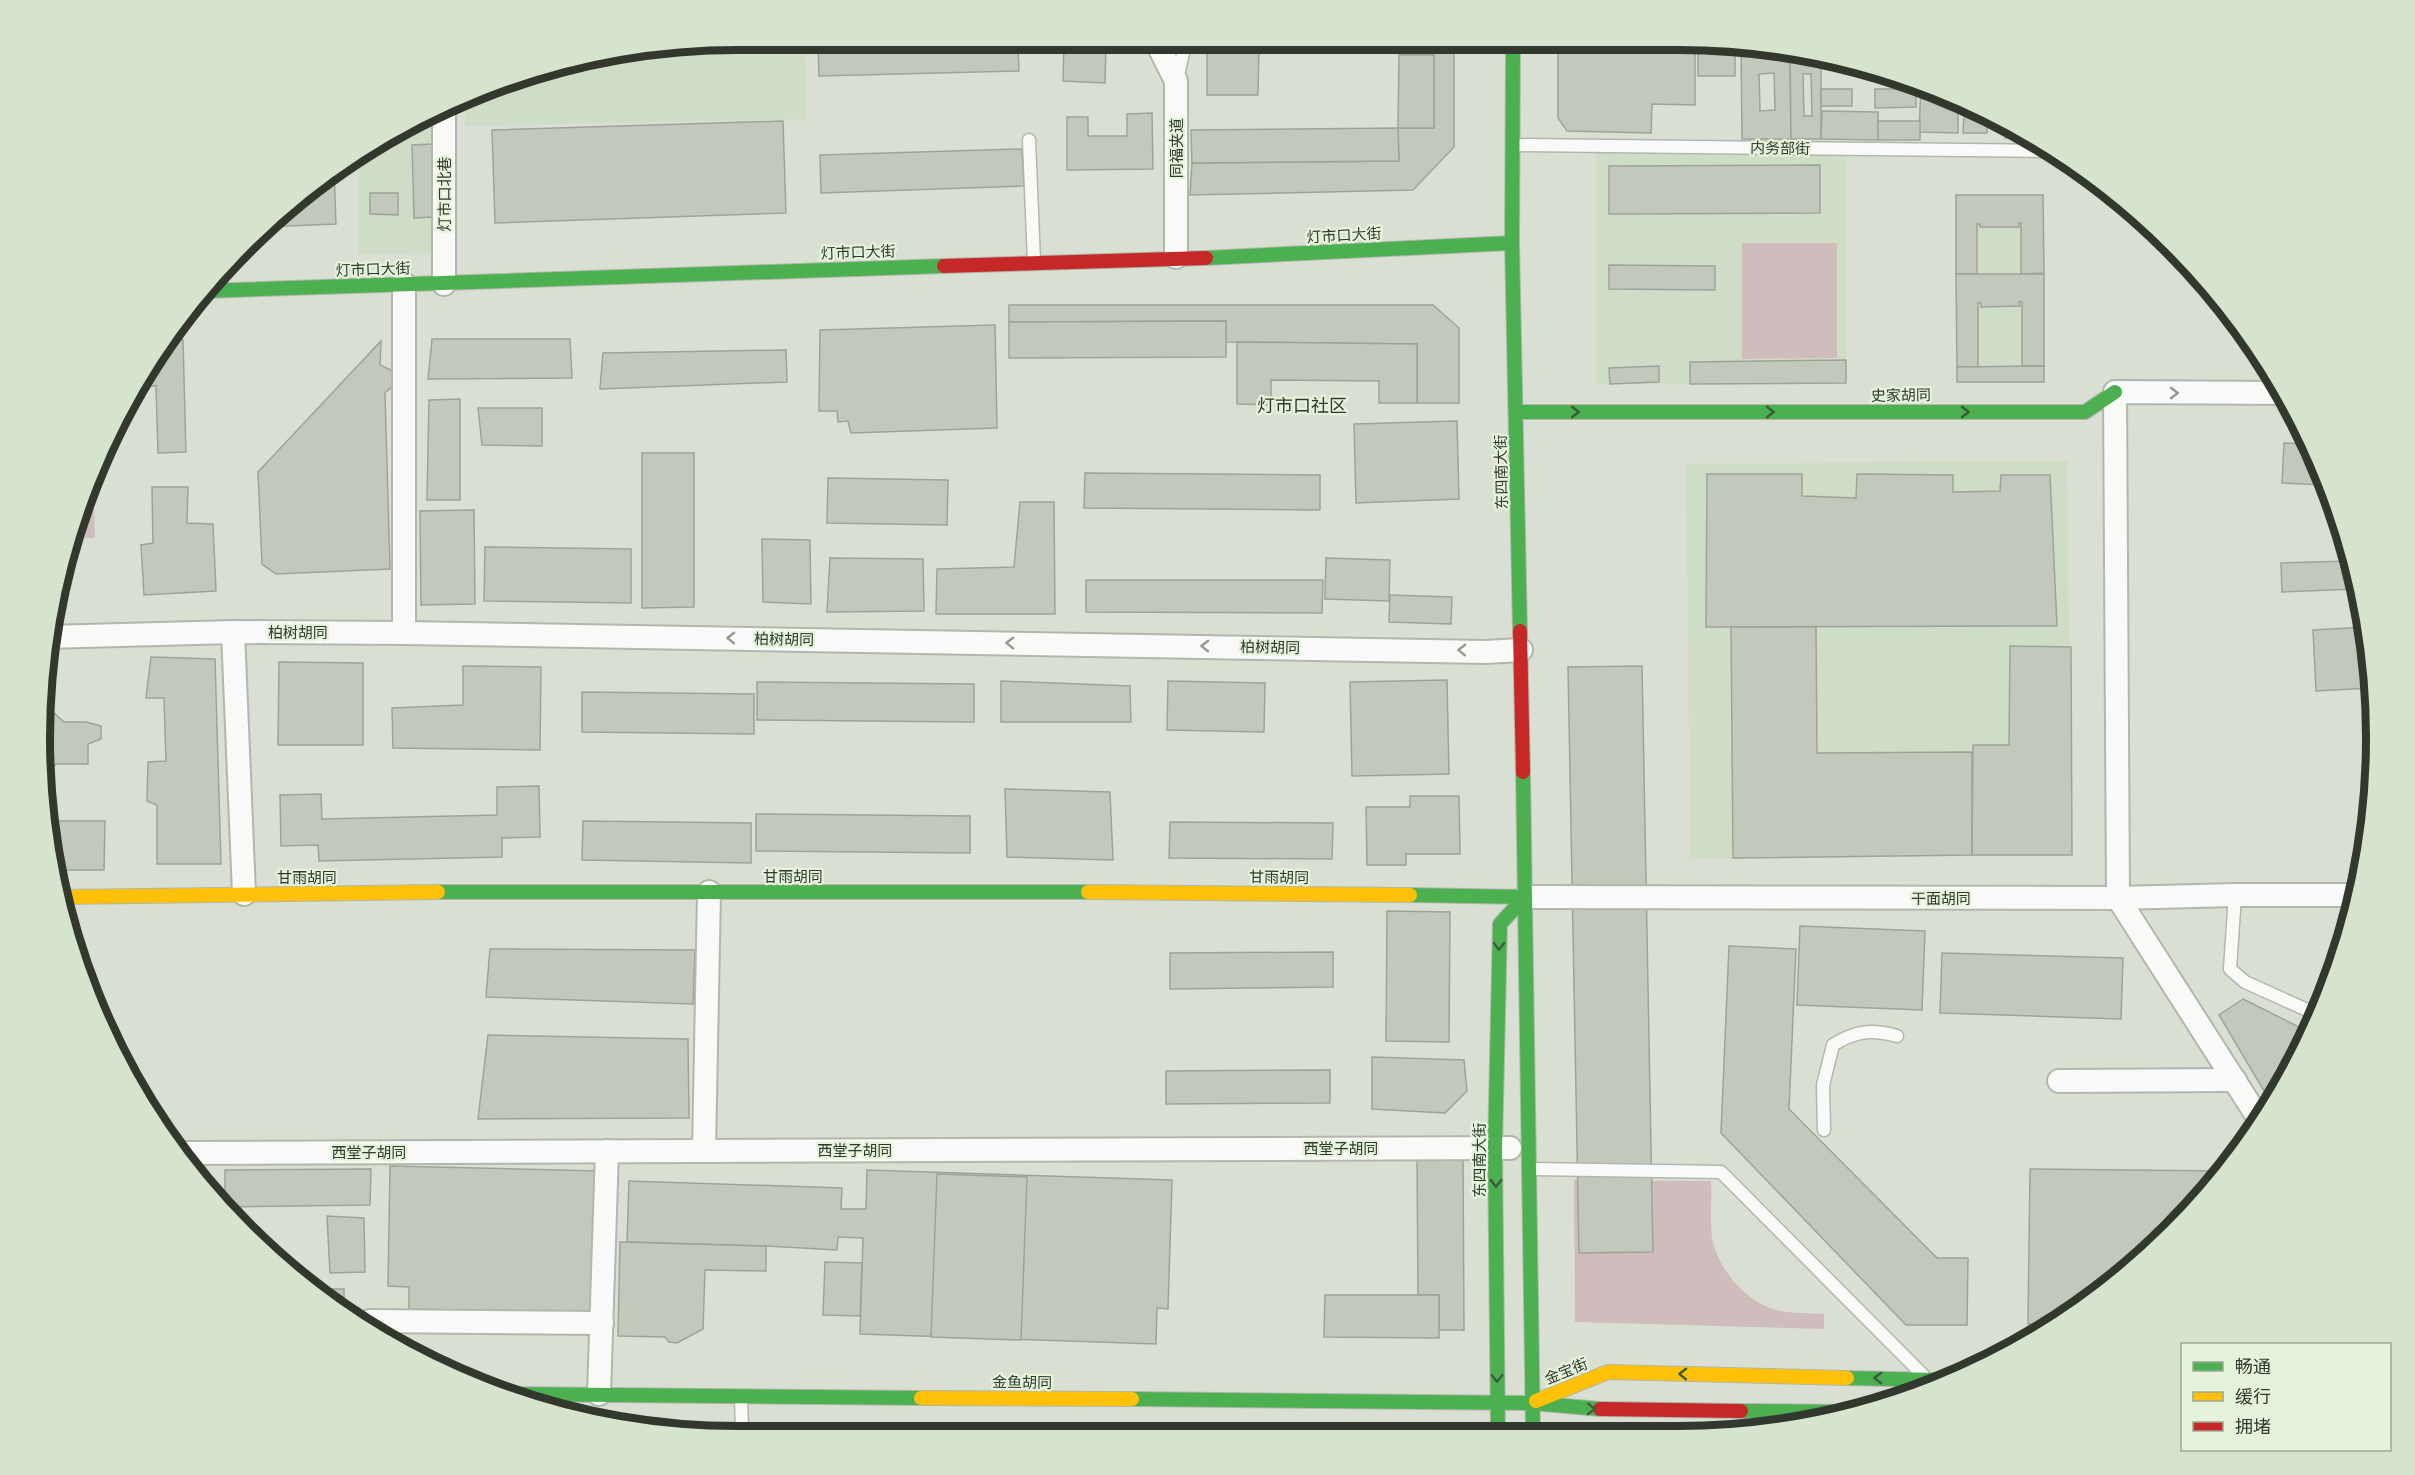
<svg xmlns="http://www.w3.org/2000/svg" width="2415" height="1475" font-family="Quicksand,'Noto Sans SC',sans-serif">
<rect width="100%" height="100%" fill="#d9e0d3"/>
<g fill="#d0ddc6">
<polygon points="646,45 805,45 807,119 465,126 465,96 513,76"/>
<polygon points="438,107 439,252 359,255 359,157 356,156"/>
<polygon points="1596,153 1846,153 1846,383 1596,384"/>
<polygon points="1956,195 2043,195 2044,382 1957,382"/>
<polygon points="2067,461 2072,855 1690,859 1686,464"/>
</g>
<g fill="#cfbdbe">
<polygon points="1742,243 1837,243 1837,358 1742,359"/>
<polygon points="93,478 95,538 70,539 76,513"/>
<path d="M1574 1180 1711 1181C1712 1199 1710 1219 1712 1237 1717 1267 1744 1300 1773 1309 1789 1314 1808 1313 1824 1314V1329L1575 1322Z"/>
</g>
<g fill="#c2c9bc" stroke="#9ea399" stroke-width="1.5" fill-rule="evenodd">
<polygon points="818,45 1018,45 1019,71 819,76"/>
<polygon points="1064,45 1106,45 1105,83 1063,81"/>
<polygon points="1207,45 1259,45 1258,95 1207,95"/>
<polygon points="1399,45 1454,45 1454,147 1413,190 1190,195 1192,163 1399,161 1398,128 1434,128 1434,55 1399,55"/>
<polygon points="1558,45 1695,45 1695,105 1652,104 1651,133 1567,131 1558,118"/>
<rect x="1698" y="45" width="37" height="31"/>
<path d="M1741 45H1770L1790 51 1791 139H1742ZM1774 73 1775 110 1760 111 1759 74Z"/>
<path d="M1790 51 1821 59V139H1791ZM1803 74H1811L1812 116H1804Z"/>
<polygon points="1399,55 1434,55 1434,128 1398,128"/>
<polygon points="1921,86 1944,92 1958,100 1958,133 1919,132"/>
<rect x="1821" y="89" width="31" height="17"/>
<polygon points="1875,89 1916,89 1916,107 1875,108"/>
<polygon points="1822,111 1878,112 1878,140 1821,139"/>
<polygon points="1152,113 1153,169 1067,170 1067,117 1088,117 1088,136 1127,136 1127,114"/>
<polygon points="1964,115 1987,116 1987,133 1963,133"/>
<polygon points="783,121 786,213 495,223 492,130"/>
<rect x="1878" y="121" width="42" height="19"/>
<polygon points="2005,127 2025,138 2005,138"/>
<polygon points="1398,128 1399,161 1192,163 1191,130"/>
<polygon points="432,144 435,217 414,218 412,145"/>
<polygon points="1022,149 1024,186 821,193 820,155"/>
<polygon points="1820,165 1820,213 1609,214 1609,166"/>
<polygon points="334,170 336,224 263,227 313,183"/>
<polygon points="370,193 398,193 398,215 370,214"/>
<polygon points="1956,195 2043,195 2044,273 2021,274 2021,223 2019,223 2019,227 1980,227 1980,224 1977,224 1977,274 1956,274"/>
<polygon points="1609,265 1715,266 1715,290 1609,289"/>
<polygon points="1956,274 2044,274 2044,366 2022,366 2022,302 2019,302 2020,306 1981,307 1981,303 1978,303 1978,367 1957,367"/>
<polygon points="1009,305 1433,305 1459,328 1459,403 1417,403 1417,344 1226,342 1226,321 1009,322"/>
<polygon points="1226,321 1226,357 1009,358 1009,322"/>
<polygon points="995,325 997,428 851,433 848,421 838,422 837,411 819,411 820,330"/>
<polygon points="432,339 570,339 572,378 428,379"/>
<polygon points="164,340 183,340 186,452 158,453 156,386 139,386 157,349"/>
<polygon points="381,341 380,365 391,370 394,385 385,393 390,569 276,574 262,564 258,472"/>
<polygon points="1237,342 1417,344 1417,403 1379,403 1379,381 1271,380 1271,405 1237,404"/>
<polygon points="786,350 787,382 600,389 603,353"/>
<polygon points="1846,360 1846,383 1690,384 1690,362"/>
<polygon points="1659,366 1659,382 1610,384 1609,368"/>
<polygon points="2044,366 2044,382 1957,382 1957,367"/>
<polygon points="460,399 460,500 427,500 429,400"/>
<polygon points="478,408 542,408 542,446 482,445"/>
<polygon points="1457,421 1459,499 1356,503 1354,424"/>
<polygon points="2284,443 2308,444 2326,485 2282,483"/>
<polygon points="642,453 694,453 694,607 642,608"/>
<polygon points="1085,473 1320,475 1320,510 1084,508"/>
<polygon points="1707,474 1802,474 1802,496 1856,498 1857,474 1953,475 1953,492 2000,491 2001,475 2050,475 2057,626 1706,627"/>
<polygon points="828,478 948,480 947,525 827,523"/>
<polygon points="152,487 188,487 187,523 213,524 216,591 144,595 141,545 153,543"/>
<polygon points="1020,502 1054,502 1055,614 936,614 937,569 1014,567"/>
<polygon points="474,510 475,604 421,605 420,511"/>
<polygon points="762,539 810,540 811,604 763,602"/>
<polygon points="485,547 631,549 631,603 484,601"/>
<polygon points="830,558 923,559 924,611 827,612"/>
<polygon points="1326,558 1390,560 1389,601 1325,599"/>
<polygon points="2350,561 2357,589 2282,592 2281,563"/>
<polygon points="1086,580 1323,580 1322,613 1086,612"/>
<polygon points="1390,595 1452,597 1451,624 1389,622"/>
<polygon points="1731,627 1816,627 1817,753 1972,752 1972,855 1733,858"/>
<polygon points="2366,627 2370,646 2371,688 2316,691 2313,630"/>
<polygon points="2010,646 2071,647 2072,855 1972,855 1973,745 2009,745"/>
<polygon points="151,657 215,659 221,864 157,864 157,805 147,801 148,762 166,761 164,698 146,698"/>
<polygon points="279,662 363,663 363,745 278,745"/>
<polygon points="463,666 541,667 540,750 393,748 392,708 463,705"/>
<polygon points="1642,666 1653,1252 1579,1253 1568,667"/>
<polygon points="1447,680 1449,774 1352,776 1350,682"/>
<polygon points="1001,681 1130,686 1131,722 1001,722"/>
<polygon points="1168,681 1265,683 1264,732 1167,730"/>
<polygon points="757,682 974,684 974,722 757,720"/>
<polygon points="582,692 754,694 754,734 582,732"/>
<polygon points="41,704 44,704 64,722 86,722 101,726 101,739 88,744 88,764 56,764 49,772 41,772 39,737"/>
<polygon points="539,786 540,837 502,838 502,857 319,861 318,845 281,846 280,795 321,794 322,819 497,815 497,787"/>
<polygon points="1005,789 1110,792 1113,860 1007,857"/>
<polygon points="1410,796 1459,796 1460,854 1406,854 1406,865 1367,865 1366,807 1410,807"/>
<polygon points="756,814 970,816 970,853 756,851"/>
<polygon points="44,821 105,821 104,870 55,870"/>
<polygon points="583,821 751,823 751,863 582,860"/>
<polygon points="1170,822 1333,823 1332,859 1169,858"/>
<polygon points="1387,911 1450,912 1449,1042 1386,1041"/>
<polygon points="1800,926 1925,931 1922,1010 1797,1005"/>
<polygon points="1729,946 1796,949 1789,1109 1937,1258 1968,1258 1967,1325 1906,1325 1721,1133"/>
<polygon points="490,949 695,950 693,1004 486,997"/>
<polygon points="1333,952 1333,987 1170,989 1170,953"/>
<polygon points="1942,953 2123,958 2121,1019 1940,1013"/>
<polygon points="2243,999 2309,1032 2304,1046 2270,1101 2219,1015"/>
<polygon points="488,1035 688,1039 689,1118 478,1119"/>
<polygon points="1372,1057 1464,1060 1467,1091 1445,1113 1372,1109"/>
<polygon points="1330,1070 1330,1103 1166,1104 1166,1071"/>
<polygon points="1417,1157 1463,1157 1464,1330 1439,1330 1439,1295 1418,1295"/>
<polygon points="390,1166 599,1171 596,1313 409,1309 409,1287 388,1286"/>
<polygon points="371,1169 370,1205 225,1207 225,1170"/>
<polygon points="2030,1169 2224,1171 2138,1262 2052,1324 2028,1324"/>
<polygon points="867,1170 1172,1180 1168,1309 1157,1308 1156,1344 860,1334 863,1238 838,1237 837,1250 766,1246 627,1242 629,1181 842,1188 841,1209 866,1209"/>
<polygon points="937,1174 1027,1177 1021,1340 931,1337"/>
<polygon points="327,1216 364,1218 365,1272 330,1273"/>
<polygon points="620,1242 766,1246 766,1271 705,1270 703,1329 677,1343 669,1342 665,1337 618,1336"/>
<polygon points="825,1262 862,1263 860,1316 823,1315"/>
<polygon points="309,1289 344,1289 344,1310 313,1292"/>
<polygon points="1325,1295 1439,1295 1439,1338 1324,1337"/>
</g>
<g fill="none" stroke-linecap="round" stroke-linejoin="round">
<defs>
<g id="lane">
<polyline points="1177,79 1185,45"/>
<polyline points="1029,140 1034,262"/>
<polyline points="1514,145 2047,151"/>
<polyline points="2235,895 2230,969 2245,982 2316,1014"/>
<path d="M1824 1130 1823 1085 1833 1045C1855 1031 1871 1029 1897 1036"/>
<polyline points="1533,1169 1721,1172 1923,1375"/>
<polyline points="741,1397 742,1430"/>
</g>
<g id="street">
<polyline points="1158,45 1176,81 1176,257"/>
<polyline points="444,105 444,284"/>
<polyline points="233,632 244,894"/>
<polyline points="404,633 404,284"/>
<polyline points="47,637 233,632 404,633 1485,652 1521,650"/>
<polyline points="1525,897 2118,898 2235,895 2356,895"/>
<polyline points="2059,1081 2235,1080"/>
<polyline points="2259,1119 2118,898 2115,392 2285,393"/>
<polyline points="704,1151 709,892"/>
<polyline points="179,1153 1510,1148"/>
<polyline points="370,1325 370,1321 602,1323"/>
<polyline points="599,1394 607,1151"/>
</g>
<g id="fast">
<polyline points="1513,45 1512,243 1520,631"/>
<polyline points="1206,258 1512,243"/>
<polyline points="205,291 944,266"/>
<polyline points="1517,412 2085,412 2115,392"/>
<polyline points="1523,772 1533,1434"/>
<polyline points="438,892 1088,892"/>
<polyline points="1410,895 1525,897"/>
<polyline points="1847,1378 1936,1380"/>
<polyline points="511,1394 921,1398"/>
<polyline points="1132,1399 1532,1403 1600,1409"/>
<polyline points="1741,1411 1856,1412"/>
<polyline points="1498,1434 1495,1148 1500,924 1525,897"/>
</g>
<g id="slow">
<polyline points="1088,892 1410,895"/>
<polyline points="61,897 438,892"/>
<polyline points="921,1398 1132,1399"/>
<polyline points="1536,1401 1608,1372 1847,1378"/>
</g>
<g id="jam">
<polyline points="944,266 1206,258"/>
<polyline points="1520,631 1523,772"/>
<polyline points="1600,1409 1741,1411"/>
</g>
</defs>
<use href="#lane" stroke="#b1b7ac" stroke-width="15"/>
<use href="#street" stroke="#b1b7ac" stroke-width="26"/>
<use href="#fast" stroke="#b1b7ac" stroke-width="16"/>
<use href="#slow" stroke="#b1b7ac" stroke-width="16"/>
<use href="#jam" stroke="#b1b7ac" stroke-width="16"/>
<use href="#lane" stroke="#f9faf8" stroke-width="12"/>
<use href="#street" stroke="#f9faf8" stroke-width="22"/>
<use href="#fast" stroke="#4caf50" stroke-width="14"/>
<use href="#slow" stroke="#ffc107" stroke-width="14"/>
<use href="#jam" stroke="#c62828" stroke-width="14"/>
</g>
<defs><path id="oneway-chevron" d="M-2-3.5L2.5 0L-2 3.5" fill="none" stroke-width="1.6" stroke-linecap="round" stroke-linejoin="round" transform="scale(1.5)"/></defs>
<g stroke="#969993">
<use href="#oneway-chevron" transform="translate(2174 393)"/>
<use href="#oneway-chevron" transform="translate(731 638) rotate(-179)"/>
<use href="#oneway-chevron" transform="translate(1010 643) rotate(-179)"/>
<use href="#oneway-chevron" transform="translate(1205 646) rotate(-179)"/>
<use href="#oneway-chevron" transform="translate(1462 650) rotate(-179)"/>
</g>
<g stroke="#3a5c38">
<use href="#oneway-chevron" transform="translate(1575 412)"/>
<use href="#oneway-chevron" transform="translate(1770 412)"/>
<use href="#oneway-chevron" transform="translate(1965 412)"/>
<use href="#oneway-chevron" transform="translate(1499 946) rotate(91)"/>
<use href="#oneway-chevron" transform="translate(1496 1183) rotate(90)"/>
<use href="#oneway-chevron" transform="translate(1683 1374) rotate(-179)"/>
<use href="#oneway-chevron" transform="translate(1497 1378) rotate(90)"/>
<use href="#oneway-chevron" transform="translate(1878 1378) rotate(-179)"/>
<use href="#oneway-chevron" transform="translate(1591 1409) rotate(2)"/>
</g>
<g text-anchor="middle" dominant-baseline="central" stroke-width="4.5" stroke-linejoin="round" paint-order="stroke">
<g font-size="15" fill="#32382e" stroke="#e5f3db">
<text transform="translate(1176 148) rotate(-90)">同福夹道</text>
<text transform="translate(1780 148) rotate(1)">内务部街</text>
<text transform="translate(444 194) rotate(-90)">灯市口北巷</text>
<text transform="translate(1344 235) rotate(-3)">灯市口大街</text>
<text transform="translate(858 252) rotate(-2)">灯市口大街</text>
<text transform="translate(373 269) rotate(-2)">灯市口大街</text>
<text transform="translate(1901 395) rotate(-1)">史家胡同</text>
<text transform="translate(1501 472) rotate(-91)">东四南大街</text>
<text x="298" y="632">柏树胡同</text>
<text transform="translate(784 639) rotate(1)">柏树胡同</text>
<text transform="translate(1270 647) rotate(1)">柏树胡同</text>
<text x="793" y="876">甘雨胡同</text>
<text x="307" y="877">甘雨胡同</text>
<text transform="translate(1279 877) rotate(1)">甘雨胡同</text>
<text x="1941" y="898">干面胡同</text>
<text x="1341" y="1148">西堂子胡同</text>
<text x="855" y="1150">西堂子胡同</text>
<text x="369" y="1152">西堂子胡同</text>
<text transform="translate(1479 1160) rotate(-90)">东四南大街</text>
<text transform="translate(1566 1371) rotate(-22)">金宝街</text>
<text transform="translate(1022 1382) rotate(1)">金鱼胡同</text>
</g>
<g font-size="18" fill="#32382e" stroke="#e5f3db">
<text x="1302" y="405">灯市口社区</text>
</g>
</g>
<path d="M0 0H2415V1475H0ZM738 50H1678A688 688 0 0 1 2366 738V738A688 688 0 0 1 1678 1426H738A688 688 0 0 1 50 738V738A688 688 0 0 1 738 50Z" fill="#d7e4cd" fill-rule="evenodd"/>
<path fill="none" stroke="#32382e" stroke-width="8" d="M738 50H1678A688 688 0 0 1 2366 738V738A688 688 0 0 1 1678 1426H738A688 688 0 0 1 50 738V738A688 688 0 0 1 738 50Z"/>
<rect x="2181" y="1343" width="210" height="108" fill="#e5f3db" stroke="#9da896" stroke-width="1.5"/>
<rect x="2193" y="1362" width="30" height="9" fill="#4caf50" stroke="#9da896" stroke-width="1.5"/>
<text x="2235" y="1373" font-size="18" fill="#32382e">畅通</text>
<rect x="2193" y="1392" width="30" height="9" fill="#ffc107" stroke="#9da896" stroke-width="1.5"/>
<text x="2235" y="1403" font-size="18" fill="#32382e">缓行</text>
<rect x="2193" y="1422" width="30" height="9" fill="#c62828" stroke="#9da896" stroke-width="1.5"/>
<text x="2235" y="1433" font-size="18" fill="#32382e">拥堵</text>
</svg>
